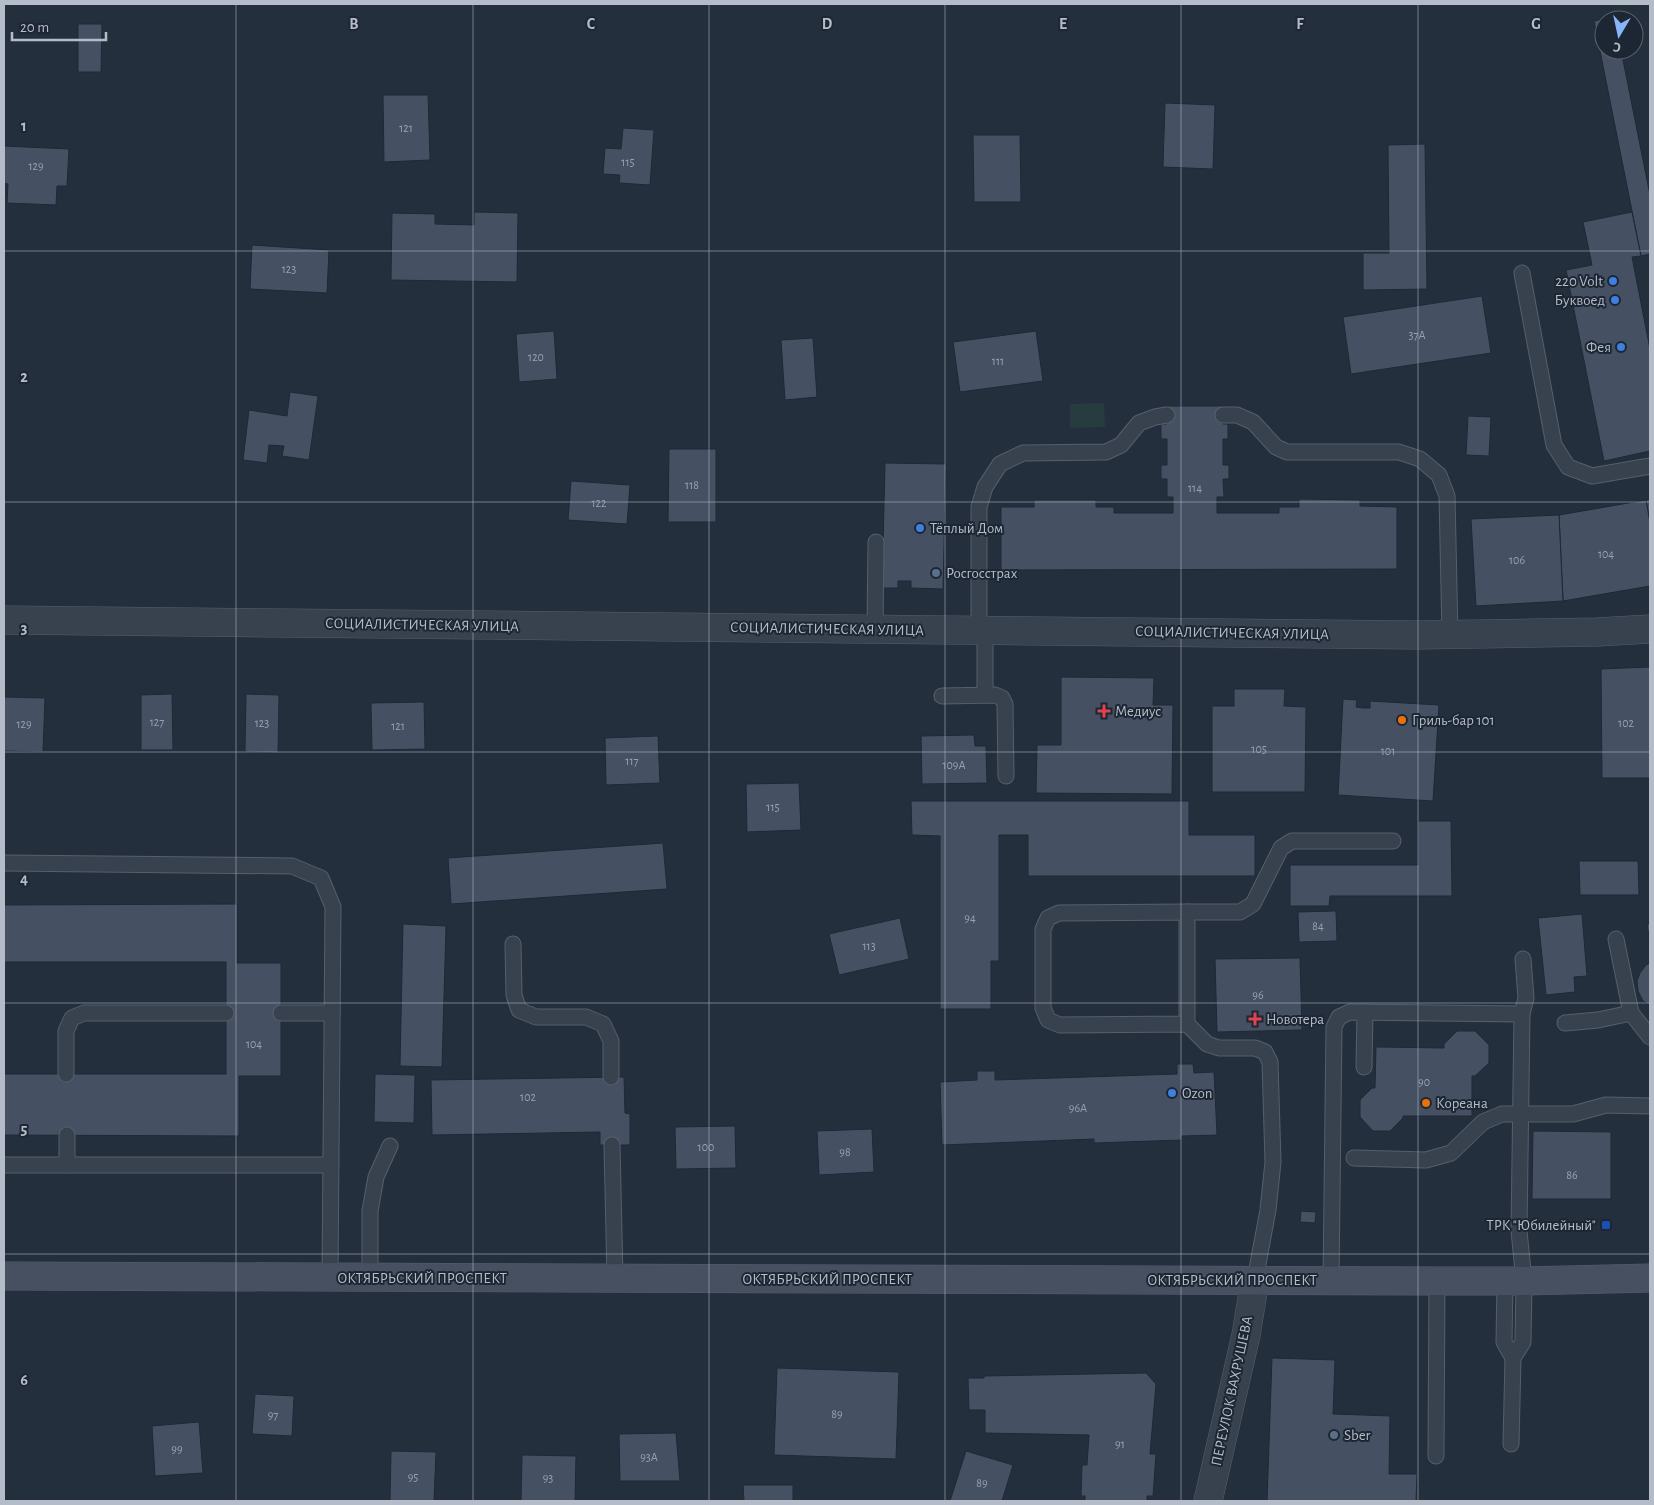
<svg xmlns="http://www.w3.org/2000/svg" width="1654" height="1505" font-family="'Alegreya Sans',sans-serif">
<rect width="100%" height="100%" fill="#242f3e"/>
<polygon fill="#263c3f" points="1104,403 1105,427 1070,428 1070,404"/>
<g fill="#455162" stroke="#1f2835">
<polygon points="1615,17 1615,20 1604,20 1604,50 1621,50 1650,195 1650,254 1641,256 1594,21"/>
<polygon points="78,24 102,24 101,72 78,72"/>
<polygon points="383,95 428,95 430,160 384,162"/>
<polygon points="1165,103 1215,105 1213,169 1163,167"/>
<polygon points="623,128 654,130 650,185 619,183 620,175 603,174 605,148 621,149"/>
<polygon points="973,135 1020,135 1021,202 974,202"/>
<polygon points="1425,144 1427,289 1363,290 1363,253 1389,253 1388,145"/>
<polygon points="4,146 69,149 67,186 57,186 56,205 7,203 8,184 4,183"/>
<polygon points="474,212 518,213 517,282 391,280 392,213 435,214 435,224 474,225"/>
<polygon points="1632,212 1641,256 1632,257 1650,349 1650,451 1604,461 1566,270 1592,265 1583,222"/>
<polygon points="252,245 329,250 327,293 250,289"/>
<polygon points="1482,296 1491,353 1351,374 1343,317"/>
<polygon points="554,331 557,379 519,382 516,334"/>
<polygon points="1036,331 1043,381 960,392 953,342"/>
<polygon points="813,338 817,397 785,400 781,340"/>
<polygon points="290,392 318,396 309,460 282,456 284,446 269,445 267,463 243,460 249,410 287,416"/>
<polygon points="1167,406 1223,406 1223,424 1228,424 1228,439 1223,439 1223,465 1229,465 1229,479 1223,479 1224,497 1217,497 1217,513 1279,513 1279,507 1299,507 1299,499 1360,500 1360,506 1397,507 1397,569 1001,570 1001,507 1034,507 1034,500 1096,500 1096,507 1114,507 1114,513 1173,513 1173,497 1167,497 1167,479 1161,479 1161,465 1167,465 1167,439 1161,439 1161,424 1167,424"/>
<polygon points="1468,416 1491,417 1489,456 1466,455"/>
<polygon points="669,449 716,449 716,522 668,522"/>
<polygon points="885,463 946,464 943,589 911,588 911,581 898,581 898,588 882,588"/>
<polygon points="571,481 630,485 627,524 568,520"/>
<polygon points="1650,499 1650,523 1646,500"/>
<polygon points="1646,500 1650,523 1650,586 1563,601 1559,515"/>
<polygon points="1559,515 1563,601 1476,606 1471,519"/>
<polygon points="1650,667 1650,778 1602,778 1601,669"/>
<polygon points="1061,677 1154,678 1153,705 1173,705 1172,794 1036,793 1037,745 1061,745"/>
<polygon points="1234,689 1285,689 1284,706 1306,707 1305,792 1212,792 1212,706 1234,706"/>
<polygon points="172,694 173,750 141,750 141,695"/>
<polygon points="246,694 279,695 278,753 245,752"/>
<polygon points="4,697 45,698 43,752 4,751"/>
<polygon points="1343,699 1357,700 1356,707 1363,708 1370,708 1370,701 1439,705 1433,801 1338,795"/>
<polygon points="424,702 425,749 372,750 371,703"/>
<polygon points="974,735 975,746 986,746 987,783 922,784 921,736"/>
<polygon points="658,736 660,783 606,785 605,738"/>
<polygon points="799,783 801,830 747,832 746,784"/>
<polygon points="911,801 1189,801 1189,835 1255,835 1255,876 1028,876 1028,835 999,835 999,961 991,961 991,1009 940,1009 940,836 912,835"/>
<polygon points="1418,821 1451,821 1452,896 1330,896 1329,906 1290,906 1290,865 1418,865"/>
<polygon points="663,843 667,889 451,904 448,858"/>
<polygon points="1579,861 1638,861 1639,895 1580,895"/>
<polygon points="237,904 237,963 281,963 281,1076 239,1076 239,1136 4,1135 4,1074 226,1074 226,962 4,962 4,905"/>
<polygon points="1336,911 1337,941 1299,942 1298,912"/>
<polygon points="1582,914 1587,976 1574,977 1575,992 1546,995 1538,918"/>
<polygon points="900,918 909,959 839,975 829,934"/>
<polygon points="403,924 446,926 442,1067 400,1066"/>
<polygon points="1647,924 1650,924 1650,942"/>
<polygon points="1300,958 1302,1030 1217,1032 1215,959"/>
<polygon points="1650,963 1650,1005 1643,1001 1638,991 1637,981 1640,973 1646,965"/>
<polygon points="1457,1031 1475,1031 1489,1045 1489,1063 1475,1076 1472,1076 1472,1116 1403,1116 1403,1118 1390,1131 1373,1131 1360,1117 1360,1100 1372,1088 1375,1088 1376,1047 1444,1048 1444,1044"/>
<polygon points="1177,1064 1193,1064 1194,1073 1214,1072 1217,1135 1182,1136 1182,1140 1094,1143 1094,1139 942,1145 940,1082 977,1080 977,1071 995,1071 995,1080 1177,1074"/>
<polygon points="375,1074 415,1075 414,1123 374,1122"/>
<polygon points="624,1077 625,1113 630,1114 630,1145 600,1145 600,1132 432,1135 431,1080"/>
<polygon points="735,1126 736,1168 676,1169 675,1127"/>
<polygon points="872,1129 874,1172 819,1175 817,1131"/>
<polygon points="1533,1131 1611,1132 1611,1199 1532,1199"/>
<polygon points="1301,1211 1316,1212 1315,1223 1300,1222"/>
<polygon points="1272,1358 1335,1360 1333,1414 1390,1416 1389,1474 1417,1474 1416,1501 1267,1501"/>
<polygon points="777,1368 899,1372 896,1459 774,1455"/>
<polygon points="1146,1373 1156,1384 1150,1454 1156,1454 1153,1496 1147,1496 1147,1501 1085,1501 1085,1496 1081,1496 1082,1465 1087,1465 1089,1435 985,1433 985,1410 969,1410 968,1378 984,1378 984,1376"/>
<polygon points="255,1394 294,1396 292,1436 252,1434"/>
<polygon points="199,1422 203,1473 155,1476 152,1426"/>
<polygon points="676,1433 680,1481 620,1481 619,1434"/>
<polygon points="391,1451 436,1452 434,1501 390,1501"/>
<polygon points="966,1451 1013,1465 1002,1501 950,1501"/>
<polygon points="522,1455 576,1456 575,1501 521,1501"/>
<polygon points="743,1485 793,1485 793,1501 744,1501"/>
</g>
<g fill="none" stroke-linecap="round" stroke-linejoin="round">
<defs>
<g id="lane">
<polyline points="1522,273 1554,445 1568,467 1592,476 1650,466"/>
<polyline points="1223,415 1237,415 1253,422 1276,447 1287,452 1399,452 1420,459 1439,475 1447,496 1450,635"/>
<polyline points="875,629 876,542"/>
<polyline points="985,630 985,695"/>
<polyline points="979,631 979,507 985,487 1000,464 1023,453 1106,452 1121,445 1139,423 1155,417 1167,415"/>
<polyline points="942,696 995,695 1002,698 1005,704 1006,776"/>
<polyline points="4,863 292,866 321,878 333,907 330,1277"/>
<polyline points="1187,912 1240,912 1253,904 1281,848 1292,841 1393,841"/>
<polyline points="1616,939 1631,1013 1650,1037"/>
<polyline points="513,944 514,995 519,1010 536,1017 586,1017 603,1024 611,1041 611,1077"/>
<polyline points="281,1013 332,1013"/>
<polyline points="1565,1023 1598,1020 1631,1013"/>
<polyline points="1187,1024 1060,1025 1048,1020 1043,1008 1043,929 1048,918 1059,913 1187,912 1187,1024 1207,1044 1219,1048 1255,1048 1265,1052 1270,1062 1273,1162 1268,1210 1255,1280"/>
<polyline points="1364,1067 1365,1012"/>
<polyline points="66,1074 66,1031 72,1018 84,1013 226,1013"/>
<polyline points="612,1145 615,1278"/>
<polyline points="1354,1158 1426,1160 1451,1153 1483,1122 1502,1114 1573,1114 1606,1105 1650,1106"/>
<polyline points="4,1165 331,1165"/>
<polyline points="67,1165 67,1135"/>
<polyline points="370,1277 370,1211 376,1177 390,1146"/>
<polyline points="1331,1280 1334,1027 1339,1017 1350,1012 1522,1014"/>
<polyline points="1505,1281 1504,1342 1513,1358 1511,1444"/>
<polyline points="1513,1358 1523,1342 1524,1281 1519,1231 1522,1014 1526,998 1523,959"/>
<polyline points="1436,1456 1437,1281"/>
</g>
<g id="street">
<polyline points="4,620 1418,635 1597,632 1650,629"/>
<polyline points="1208,1501 1246,1335 1255,1280"/>
</g>
<polyline id="secondary" points="4,1276 1437,1281 1524,1281 1650,1278"/>
</defs>
<use href="#lane" stroke="#565f6c" stroke-width="17"/>
<use href="#street" stroke="#565f6c" stroke-width="29"/>
<use href="#secondary" stroke="#565f6c" stroke-width="29"/>
<use href="#lane" stroke="#38414e" stroke-width="15"/>
<use href="#street" stroke="#38414e" stroke-width="28"/>
<use href="#secondary" stroke="#465061" stroke-width="28"/>
</g>
<path fill="none" stroke="#b4bcc9" stroke-width="1" stroke-opacity="0.55" d="M236 4V1501M473 4V1501M709 4V1501M945 4V1501M1181 4V1501M1418 4V1501M4 251H1650M4 502H1650M4 752H1650M4 1003H1650M4 1254H1650"/>
<g fill="#3f7fe0" stroke="#1d2633" stroke-width="2">
<circle cx="1613" cy="281" r="5"/>
<circle cx="1615" cy="300" r="5"/>
<circle cx="1621" cy="347" r="5"/>
<circle cx="920" cy="528" r="5"/>
<circle cx="1172" cy="1093" r="5"/>
</g>
<g fill="#5c6f8a" stroke="#1d2633" stroke-width="2">
<circle cx="936" cy="573" r="5"/>
<circle cx="1334" cy="1435" r="5"/>
</g>
<g fill="#e0444e" stroke="#1d2633" stroke-width="2">
<path d="M1101.5 703.5h5v5h5v5h-5v5h-5v-5h-5v-5h5z"/>
<path d="M1252.5 1011.5h5v5h5v5h-5v5h-5v-5h-5v-5h5z"/>
</g>
<g fill="#e8710a" stroke="#1d2633" stroke-width="2">
<circle cx="1402" cy="720" r="5"/>
<circle cx="1426" cy="1103" r="5"/>
</g>
<rect fill="#1a4fb4" stroke="#1d2633" stroke-width="2" x="1601" y="1220" width="10" height="10" rx="2.5"/>
<g text-anchor="middle" dominant-baseline="central" stroke-width="4" stroke-linejoin="round" paint-order="stroke">
<g font-size="12" fill="#98a1af">
<text x="406" y="128">121</text>
<text x="628" y="162">115</text>
<text x="36" y="166">129</text>
<text x="289" y="269">123</text>
<text x="1417" y="335">37А</text>
<text x="536" y="357">120</text>
<text x="998" y="361">111</text>
<text x="692" y="485">118</text>
<text x="1195" y="488">114</text>
<text x="599" y="503">122</text>
<text x="1606" y="554">104</text>
<text x="1517" y="560">106</text>
<text x="157" y="722">127</text>
<text x="262" y="723">123</text>
<text x="1626" y="723">102</text>
<text x="24" y="724">129</text>
<text x="398" y="726">121</text>
<text x="1259" y="749">105</text>
<text x="1388" y="751">101</text>
<text x="632" y="761">117</text>
<text x="954" y="765">109А</text>
<text x="773" y="807">115</text>
<text x="970" y="918">94</text>
<text x="1318" y="926">84</text>
<text x="869" y="946">113</text>
<text x="1258" y="995">96</text>
<text x="254" y="1044">104</text>
<text x="1424" y="1082">90</text>
<text x="528" y="1097">102</text>
<text x="1078" y="1108">96А</text>
<text x="706" y="1147">100</text>
<text x="845" y="1152">98</text>
<text x="1572" y="1175">86</text>
<text x="837" y="1414">89</text>
<text x="273" y="1415">97</text>
<text x="1120" y="1444">91</text>
<text x="177" y="1449">99</text>
<text x="649" y="1457">93А</text>
<text x="413" y="1477">95</text>
<text x="548" y="1478">93</text>
<text x="982" y="1483">89</text>
</g>
<g font-size="15" fill="#b4bcc9" stroke="#1d2633" text-anchor="start">
<text x="1603" y="281" text-anchor="end">220 Volt</text>
<text x="1605" y="300" text-anchor="end">Буквоед</text>
<text x="1611" y="347" text-anchor="end">Фея</text>
<text x="930" y="528">Тёплый Дом</text>
<text x="946" y="573">Росгосстрах</text>
<text x="1115" y="711">Медиус</text>
<text x="1412" y="720">Гриль-бар 101</text>
<text x="1266" y="1019">Новотера</text>
<text x="1182" y="1093">Ozon</text>
<text x="1436" y="1103">Кореана</text>
<text x="1596" y="1225" text-anchor="end">ТРК "Юбилейный"</text>
<text x="1344" y="1435">Sber</text>
</g>
<g font-size="15" fill="#b4bcc9" stroke="#1d2633">
<text transform="translate(422 625) rotate(1)">СОЦИАЛИСТИЧЕСКАЯ УЛИЦА</text>
<text transform="translate(827 629) rotate(1)">СОЦИАЛИСТИЧЕСКАЯ УЛИЦА</text>
<text transform="translate(1232 633) rotate(1)">СОЦИАЛИСТИЧЕСКАЯ УЛИЦА</text>
<text x="422" y="1278">ОКТЯБРЬСКИЙ ПРОСПЕКТ</text>
<text x="827" y="1279">ОКТЯБРЬСКИЙ ПРОСПЕКТ</text>
<text x="1232" y="1280">ОКТЯБРЬСКИЙ ПРОСПЕКТ</text>
<text transform="translate(1232 1391) rotate(-78)">ПЕРЕУЛОК ВАХРУШЕВА</text>
</g>
</g>
<g font-size="16" text-anchor="middle" font-weight="bold" fill="#b4bcc9" stroke="#1d2633" stroke-width="4" stroke-linejoin="round" paint-order="stroke">
<text x="354" y="29">B</text>
<text x="591" y="29">C</text>
<text x="827" y="29">D</text>
<text x="1063" y="29">E</text>
<text x="1300" y="29">F</text>
<text x="1536" y="29">G</text>
<text x="24" y="131">1</text>
<text x="24" y="382">2</text>
<text x="24" y="633">3</text>
<text x="24" y="884">4</text>
<text x="24" y="1134">5</text>
<text x="24" y="1385">6</text>
</g>
<rect width="1654" height="1505" fill="none" stroke="#b4bcc9" stroke-width="10"/>
<g transform="translate(1619 35) rotate(189)"><circle r="24" fill="#1d2633" stroke="#59626f"/>
<path d="M0-4L9 19L0 12L-9 19Z" fill="#8ab4f8"/>
<text y="-8" font-size="14" font-weight="bold" text-anchor="middle" fill="#b4bcc9">С</text>
</g>
<path d="M12 32v8h94v-8" fill="none" stroke="#b4bcc9" stroke-width="2.5"/>
<text x="20" y="32" font-size="15" fill="#b4bcc9" stroke="#1d2633" stroke-width="4" paint-order="stroke">20 m</text>
</svg>
